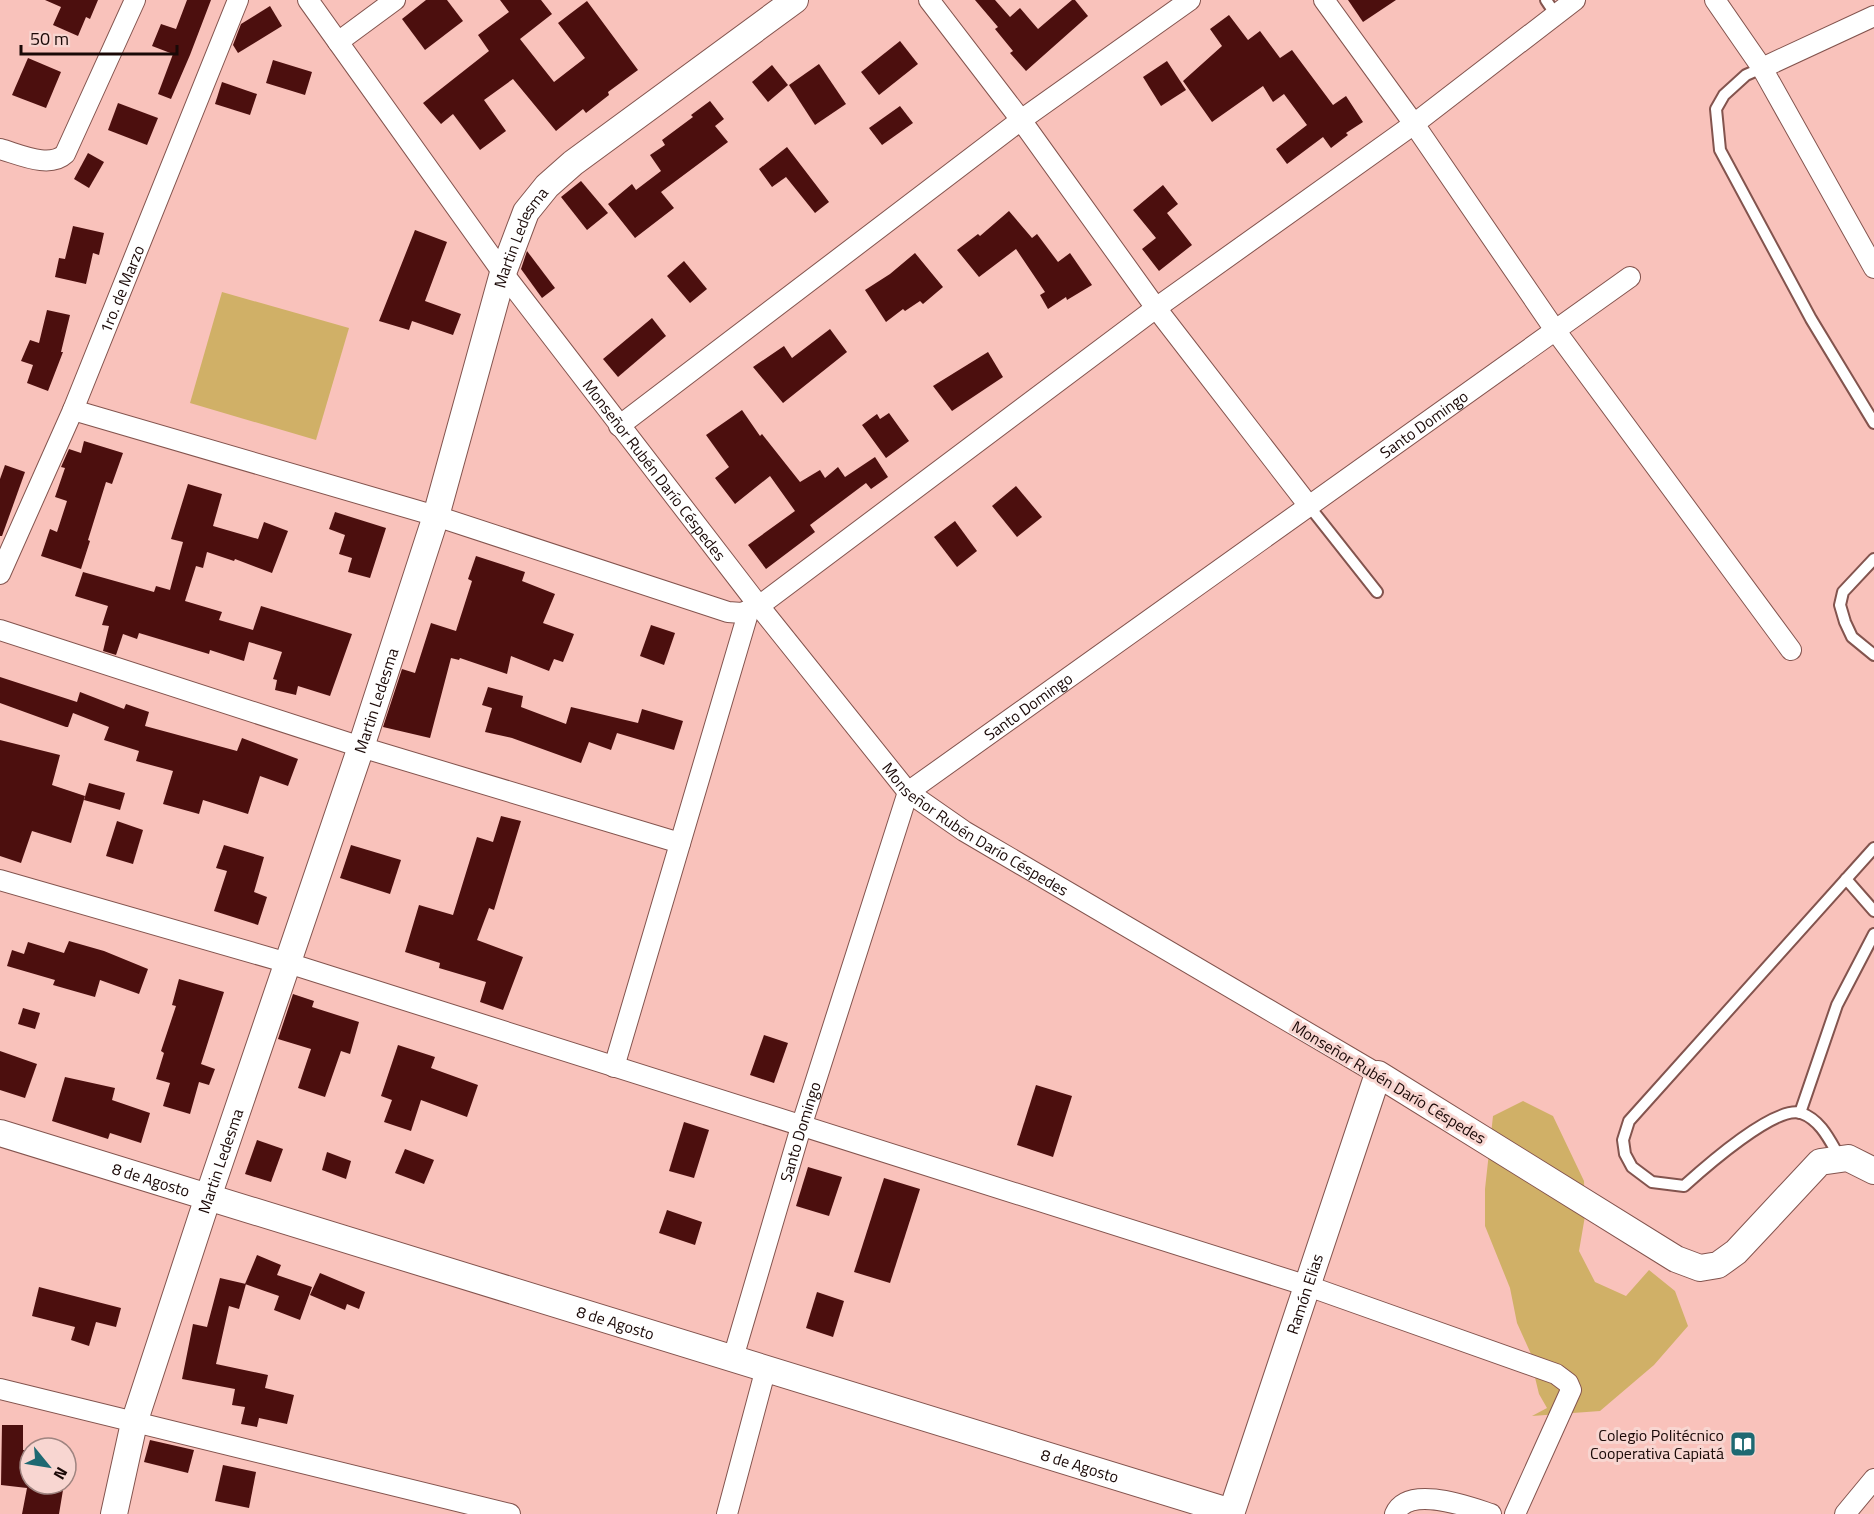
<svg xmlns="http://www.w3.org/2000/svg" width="1874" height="1514" font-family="'Titillium Web',sans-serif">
<rect width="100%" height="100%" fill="#f9c2bb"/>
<g fill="#d0b067">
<polygon points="222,292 349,328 316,440 190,403"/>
<polygon points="1523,1101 1553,1116 1584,1181 1585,1216 1579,1251 1595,1282 1626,1296 1649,1270 1675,1291 1688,1326 1654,1365 1600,1411 1532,1416 1547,1408 1539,1394 1531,1361 1531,1354 1517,1323 1510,1288 1485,1226 1485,1189 1493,1116"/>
</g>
<g fill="#4c0f0e">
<polygon points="45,0 98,0 90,19 86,17 78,36 53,25 61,7"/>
<polygon points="187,0 211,0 190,55 171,99 158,94 173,54 152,46 161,24 176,29"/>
<polygon points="426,0 447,0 463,21 425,50 402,19"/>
<polygon points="500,0 541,0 552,14 520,39 554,82 585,58 558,23 587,1 638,70 608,92 609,95 586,113 583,109 556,131 513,79 484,100 506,131 480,150 453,114 441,124 423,103 489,51 478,35 509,12"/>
<polygon points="975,0 995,0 1010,17 1020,8 1038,29 1072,0 1075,0 1088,16 1026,71 1010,53 1013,51 995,29 998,27"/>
<polygon points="1348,0 1396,0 1363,22"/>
<polygon points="270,6 282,26 238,53 233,45 241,24"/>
<polygon points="1229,15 1248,40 1260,31 1280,58 1292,50 1333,105 1346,96 1363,122 1346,133 1348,135 1331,148 1323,137 1287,164 1276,149 1307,125 1284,94 1273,102 1263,86 1212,122 1183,81 1222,46 1210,29"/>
<polygon points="900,41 918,64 879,95 861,72"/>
<polygon points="28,58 61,72 46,108 12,95"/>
<polygon points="273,60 312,72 305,95 266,83"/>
<polygon points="1167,61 1186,90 1161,106 1143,77"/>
<polygon points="819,64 846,104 815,125 789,85"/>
<polygon points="772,65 788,85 768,102 752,82"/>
<polygon points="222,82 257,94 250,115 215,104"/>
<polygon points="710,101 724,119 715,126 728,142 661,192 674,208 635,238 608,204 632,184 636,190 661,171 650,155 665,145 662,140 693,117 691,115"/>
<polygon points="118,103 158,118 147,145 108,130"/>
<polygon points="900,106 913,123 882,145 869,128"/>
<polygon points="787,147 829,202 815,213 786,177 772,187 759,169"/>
<polygon points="88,153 104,162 89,188 74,179"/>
<polygon points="581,181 608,213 587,230 561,197"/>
<polygon points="1163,185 1178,204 1167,213 1192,245 1159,271 1142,249 1156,238 1133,210"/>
<polygon points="1009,211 1032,238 1037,234 1058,262 1070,253 1092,285 1067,300 1066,297 1048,309 1040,295 1045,292 1016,249 979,277 957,250 978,234 980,236"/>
<polygon points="73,226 104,233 99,255 93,253 86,284 55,277 59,258 65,259"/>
<polygon points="415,230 447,242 425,301 461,314 453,335 412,321 409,330 379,321"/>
<polygon points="527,251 555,288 542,298 521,269"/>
<polygon points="915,253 943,287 923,304 920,301 905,311 903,309 886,322 865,290 890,274"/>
<polygon points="684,261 707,289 690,303 667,276"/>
<polygon points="47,310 70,315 61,352 63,352 48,391 27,383 33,365 21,361 30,340 39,343"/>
<polygon points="652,318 666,336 618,377 603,359"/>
<polygon points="830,329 847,352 783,403 753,367 784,346 792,358"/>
<polygon points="988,352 1003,377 952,411 933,386"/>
<polygon points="742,410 760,436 762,434 800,482 820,470 825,478 838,467 845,477 875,457 888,477 871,489 866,483 810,525 815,532 766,569 748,545 795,511 770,476 735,504 715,478 729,467 706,435"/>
<polygon points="889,413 909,441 886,458 862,425 877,414 880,419"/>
<polygon points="84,441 123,453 112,484 106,482 88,540 90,541 81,569 41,556 50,529 57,532 67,501 55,497 65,468 61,467 69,449 81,453"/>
<polygon points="5,465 25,472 2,536 0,536 0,479"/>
<polygon points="188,484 222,494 213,526 258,539 264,522 288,531 272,573 235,559 234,561 207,552 203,568 196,566 185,601 222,612 219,620 253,630 261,606 352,634 330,696 298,686 296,695 275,690 277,680 273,679 282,652 249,642 244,661 210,650 209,654 139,633 137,639 123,634 116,655 103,651 109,626 102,625 108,606 75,596 83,572 154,592 156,586 170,590 183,542 171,539"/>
<polygon points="1016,486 1042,517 1017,537 992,506"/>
<polygon points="335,512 386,528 370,578 348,572 352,558 339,554 345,535 329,529"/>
<polygon points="955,521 977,551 957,567 934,537"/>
<polygon points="476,556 525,572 522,581 555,594 543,623 574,634 563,662 554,659 549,671 511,656 507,674 460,658 459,660 451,658 430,738 383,727 402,669 415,673 431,623 456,631 472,581 468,579"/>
<polygon points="651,625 675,633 664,665 640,656"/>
<polygon points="0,677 77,702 80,692 124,709 126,704 149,712 145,726 237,751 242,738 298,759 288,786 260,776 248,814 203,800 199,814 163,804 173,771 136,761 139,751 104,740 109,727 73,713 68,727 66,727 0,703"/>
<polygon points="488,687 523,696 521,707 566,724 571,707 638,723 642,709 683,721 674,750 617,733 611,750 589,742 581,763 512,738 485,732 492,708 482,705"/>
<polygon points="0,740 60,755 52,785 85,796 71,843 32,831 21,863 0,856"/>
<polygon points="89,783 125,793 120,810 84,800"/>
<polygon points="501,816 521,821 494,910 489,908 477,940 523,957 503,1010 480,1002 486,982 439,968 440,963 405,952 419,905 453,915 477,837 493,842"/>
<polygon points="117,821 143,830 133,864 106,856"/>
<polygon points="224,845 264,857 254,892 267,897 258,925 214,911 227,871 216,868"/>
<polygon points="351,845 401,860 390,894 340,878"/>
<polygon points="69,941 104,951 148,969 139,994 100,980 95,997 53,985 55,980 7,966 12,950 24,954 28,942 64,953"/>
<polygon points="179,979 224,992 201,1064 215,1069 209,1085 199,1082 190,1114 163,1106 170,1083 156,1079 164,1053 161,1051 176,1006 172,1005"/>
<polygon points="293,994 314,1001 312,1007 359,1022 350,1054 341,1051 325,1097 298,1088 311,1049 278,1039"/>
<polygon points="23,1008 40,1013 35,1029 18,1024"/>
<polygon points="764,1035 788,1043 774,1083 750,1075"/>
<polygon points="398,1045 435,1057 431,1068 478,1085 467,1117 421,1100 411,1131 384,1122 392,1100 381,1096"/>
<polygon points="0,1051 37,1064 25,1098 0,1090"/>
<polygon points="65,1077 115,1088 112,1100 150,1113 141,1143 110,1133 108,1139 52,1121"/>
<polygon points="1036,1085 1072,1096 1053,1157 1017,1145"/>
<polygon points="684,1122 709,1130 694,1178 669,1171"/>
<polygon points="257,1140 283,1149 271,1182 245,1174"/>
<polygon points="405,1149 434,1160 424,1184 395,1173"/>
<polygon points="327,1152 351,1161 346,1179 322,1170"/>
<polygon points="808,1167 842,1177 829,1216 796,1206"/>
<polygon points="884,1178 920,1189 890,1283 854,1272"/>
<polygon points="667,1210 702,1222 695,1245 659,1233"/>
<polygon points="257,1255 281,1265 277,1275 312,1287 300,1320 274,1310 279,1296 245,1284"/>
<polygon points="320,1273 365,1292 359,1309 347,1304 345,1310 310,1295"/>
<polygon points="220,1278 246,1284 239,1309 229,1306 216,1364 268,1375 265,1388 294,1395 287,1424 259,1418 257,1427 241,1424 245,1407 232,1405 235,1389 182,1379 193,1324 207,1327"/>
<polygon points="39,1287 121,1308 116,1327 96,1322 89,1346 71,1340 75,1327 32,1316"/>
<polygon points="817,1292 844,1301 833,1337 806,1328"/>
<polygon points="2,1425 23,1425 23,1450 30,1451 30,1484 64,1484 59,1514 22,1514 27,1488 1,1485"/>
<polygon points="150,1440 194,1450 188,1473 144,1462"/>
<polygon points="223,1465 256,1472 249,1508 215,1501"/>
</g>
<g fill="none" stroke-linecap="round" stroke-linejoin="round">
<defs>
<g id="service">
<polyline points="1546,0 1556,15"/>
<polyline points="1762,68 1746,75 1724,95 1716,109 1720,150 1811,319 1874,423"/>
<polyline points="1309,506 1377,592"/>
<polyline points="1874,559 1843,592 1840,605 1845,622 1852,637 1874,655"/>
<polyline points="1846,879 1874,911"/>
<polyline points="1800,1113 1837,1005 1874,934"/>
<path d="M1840 1158C1830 1141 1821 1120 1801 1113 1775 1105 1704 1168 1684 1186L1652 1182 1632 1167 1625 1154 1623 1140 1629 1121 1874 848"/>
</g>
<g id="minor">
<path id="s1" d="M308 0 503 273 759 606 908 792 964 831 1378 1074"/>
<polyline points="929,0 1021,120 1156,308 1309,506"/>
<polyline points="1324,0 1414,124 1555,330 1791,650"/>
<polyline points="1715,0 1762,68 1874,268"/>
<polyline points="338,42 395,0"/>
<polyline points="1762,68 1874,16"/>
<path d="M0 149C19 154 49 169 65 154L135 0"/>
<polyline points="73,410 436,516 728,612 742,613 759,606 1156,308 1414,124 1575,0"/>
<polyline points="619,426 1021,120 1190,0"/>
<path id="s2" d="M0 574 73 410 238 0"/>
<polyline points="0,630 361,747 680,843"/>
<polyline points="0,880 288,963 1308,1286 1556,1374 1568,1383 1571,1390 1515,1514"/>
<polyline points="614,1067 749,610"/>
<path id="s3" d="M733 1358 801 1127 908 792 1630 277"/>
<polyline points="0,1389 510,1514"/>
<polyline points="727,1514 766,1368"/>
<path d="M1395 1514C1408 1484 1469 1507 1491 1514"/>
<polyline points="1845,1514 1874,1479"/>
</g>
<g id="tertiary">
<path id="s4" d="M0 1133 1231 1512"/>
<path id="s5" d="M114 1514 134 1423 208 1197 361 747 436 516 503 273 526 212 547 186 573 163 795 0"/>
<path id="s6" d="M1231 1514 1378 1074 1676 1259 1700 1268 1718 1265 1736 1252 1820 1162 1848 1158 1874 1171"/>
</g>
</defs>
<use href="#service" stroke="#83544e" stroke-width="14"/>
<use href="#minor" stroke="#83544e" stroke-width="22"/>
<use href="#tertiary" stroke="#83544e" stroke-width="28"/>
<use href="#service" stroke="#fff" stroke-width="10"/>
<use href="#minor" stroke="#fff" stroke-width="20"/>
<use href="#tertiary" stroke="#fff" stroke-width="26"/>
</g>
<defs>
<symbol id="library-square" viewBox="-11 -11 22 22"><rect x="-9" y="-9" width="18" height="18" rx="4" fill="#1e6972" stroke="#f8d6d1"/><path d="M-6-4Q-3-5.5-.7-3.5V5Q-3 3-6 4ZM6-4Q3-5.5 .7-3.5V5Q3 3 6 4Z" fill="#fff"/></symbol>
</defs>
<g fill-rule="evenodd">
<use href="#library-square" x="1728" y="1429" width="30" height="30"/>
</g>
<g text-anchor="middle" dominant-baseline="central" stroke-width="6" stroke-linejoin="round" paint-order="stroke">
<g font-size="16" fill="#1a0907" stroke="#f8d6d1">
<text stroke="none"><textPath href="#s5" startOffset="1341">Martin Ledesma</textPath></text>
<text stroke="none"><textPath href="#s2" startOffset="310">1ro. de Marzo</textPath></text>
<text stroke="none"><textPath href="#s3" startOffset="1226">Santo Domingo</textPath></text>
<text stroke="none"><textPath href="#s1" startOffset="584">Monseñor Rubén Darío Céspedes</textPath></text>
<text stroke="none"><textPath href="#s5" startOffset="855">Martin Ledesma</textPath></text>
<text stroke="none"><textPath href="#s3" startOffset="740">Santo Domingo</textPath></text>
<text stroke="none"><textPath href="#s1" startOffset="1070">Monseñor Rubén Darío Céspedes</textPath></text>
<text transform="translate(1389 1082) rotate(31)">Monseñor Rubén Darío Céspedes</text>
<text stroke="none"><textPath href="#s3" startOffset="236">Santo Domingo</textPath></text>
<text stroke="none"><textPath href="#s5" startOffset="369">Martin Ledesma</textPath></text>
<text stroke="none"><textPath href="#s4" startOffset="158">8 de Agosto</textPath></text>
<text stroke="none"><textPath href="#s6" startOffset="232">Ramón Elias</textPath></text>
<text stroke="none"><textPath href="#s4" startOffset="644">8 de Agosto</textPath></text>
<text stroke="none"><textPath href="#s4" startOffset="1130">8 de Agosto</textPath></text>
</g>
<g font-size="16" fill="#1a0907" stroke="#f8d6d1" text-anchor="end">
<text x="1724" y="1435">Colegio Politécnico<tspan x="1724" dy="18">Cooperativa Capiatá</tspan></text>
</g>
</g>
<g transform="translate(48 1466) rotate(120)"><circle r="28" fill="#f8d6d1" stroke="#9f8480" stroke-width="1.5"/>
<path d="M0-4.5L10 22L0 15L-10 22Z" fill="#1e6972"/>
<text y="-9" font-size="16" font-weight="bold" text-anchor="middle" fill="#1a0907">N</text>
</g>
<path d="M21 45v9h156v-9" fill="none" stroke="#1a0907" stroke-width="3"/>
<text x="30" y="45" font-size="18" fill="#1a0907" stroke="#f8d6d1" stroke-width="4.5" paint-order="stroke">50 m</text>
</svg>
